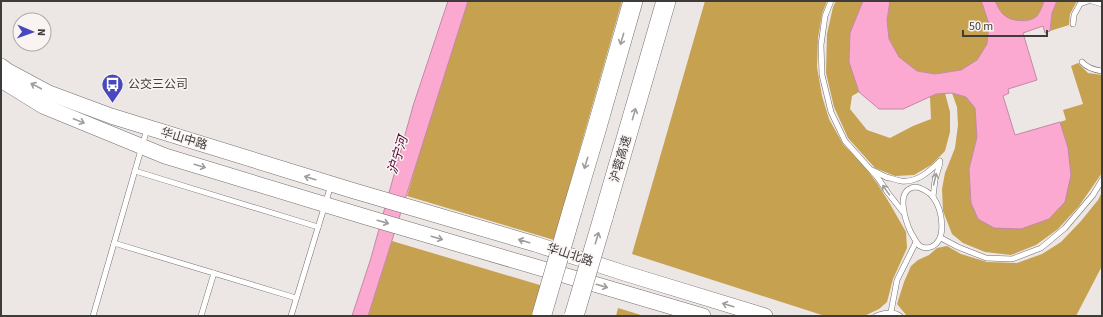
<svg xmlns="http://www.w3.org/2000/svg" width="1103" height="317" font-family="'Source Sans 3','Noto Sans SC',sans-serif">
<rect width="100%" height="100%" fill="#ece6e4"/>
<g fill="#c6a150">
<polygon points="468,1 622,1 554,240 407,196 421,147"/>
<polygon points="705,1 827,1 822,14 818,38 817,67 822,96 829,119 843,144 864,166 877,183 890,204 906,232 907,248 893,279 887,302 879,309 864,316 825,316 632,254"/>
<polygon points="836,1 863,1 850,33 849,62 859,92 852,96 850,109 867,130 890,138 913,126 931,119 930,97 936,94 945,93 950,112 950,132 945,151 931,165 914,175 895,176 875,168 848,138 834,107 826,73 827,34 833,7"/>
<polygon points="890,1 980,1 982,3 989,24 987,44 977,60 961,70 935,74 917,71 899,57 889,39 887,20"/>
<path d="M995 1H1044C1043 5 1040 12 1037 16 1030 23 1011 22 1004 15 1000 12 997 5 995 1Z"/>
<polygon points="1057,1 1077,1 1070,14 1069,25 1050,31 1052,13"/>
<polygon points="1078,63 1088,73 1102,75 1102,173 1079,206 1058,229 1036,245 1011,255 985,252 963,243 952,234 943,211 942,189 945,173 955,148 958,125 957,107 952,93 966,97 975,108 977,137 969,169 971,203 1068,148 1060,122 1066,120 1063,110 1083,104 1071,66"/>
<polygon points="1102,192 1102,266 1076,316 907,316 897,304 904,282 911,266 918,260 929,255 937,248 947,246 961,254 987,262 1017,263 1042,254 1061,242 1081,221 1098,200"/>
<polygon points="392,241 543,286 534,316 368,316"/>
<polygon points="618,308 644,316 616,316"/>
</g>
<g fill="#fca9d1" stroke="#c388a4">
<polygon points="448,1 468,1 368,316 352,316 371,258 413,106"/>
<path d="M863 1H890L887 20 889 39 899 57 917 71 935 74 961 70 977 60 987 44 989 24 982 3 980 1H995C997 5 1000 12 1004 15 1011 22 1030 23 1037 16 1040 12 1043 5 1044 1H1057L1052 13 1050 31 1045 33 1043 26 1023 33 1037 80 1008 89 1009 93 1003 96 1015 135 1060 122 1068 148 1071 175 1065 202 1049 219 1021 229 994 228 978 219 971 203 969 169 977 137 975 108 966 97 952 93 936 94 903 109H879L859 92 849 62 850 33Z"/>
</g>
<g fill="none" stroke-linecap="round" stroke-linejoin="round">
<defs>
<g id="lane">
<polyline points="831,1 825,16 821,45 822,75 831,112 845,141 878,178 888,193 903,212"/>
<polyline points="1092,1 1102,4"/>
<polyline points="1073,24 1074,15 1080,4 1088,1"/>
<path d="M1082 62C1087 68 1095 70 1102 71"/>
<polyline points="872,170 888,178"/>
<polyline points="135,171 318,227"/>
<path d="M886 177C891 178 896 180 901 181 917 183 930 171 940 161"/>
<path d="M917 187C923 189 929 192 933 197 942 209 948 240 931 247 928 248 923 248 920 246 916 243 914 237 911 233 906 222 896 194 911 188 913 187 915 187 917 187Z"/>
<polyline points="933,197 935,180 940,163"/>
<polyline points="941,238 958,247 986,258 1012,259 1041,248 1065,228 1093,195 1102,180"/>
<polyline points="114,243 296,298"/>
<polyline points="891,312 897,280 916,242"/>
<polyline points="93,316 147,129"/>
<polyline points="201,316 214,273"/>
<polyline points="291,316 331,185"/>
<path d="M876 316C884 313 893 311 900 316"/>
</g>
<g id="secondary">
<polyline points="1,66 8,71 49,93 111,116 351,190 535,244 624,273 765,316"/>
<polyline points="1,80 43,106 165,156 366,217 703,316"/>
</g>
<g id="highway">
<polyline points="572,211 595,134 633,1"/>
<polyline points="603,218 666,1"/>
</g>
</defs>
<use href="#lane" stroke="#746f6d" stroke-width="6"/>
<use href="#secondary" stroke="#746f6d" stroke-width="16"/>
<use href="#highway" stroke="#746f6d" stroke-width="20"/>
<use href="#lane" stroke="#fff" stroke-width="5"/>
<use href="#secondary" stroke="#fff" stroke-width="15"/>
<use href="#highway" stroke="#fff" stroke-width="19"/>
<defs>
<g id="highway-bridge">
<polyline points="542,314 572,211"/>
<polyline points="574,316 603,218"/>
</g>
</defs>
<use href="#highway-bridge" stroke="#746f6d" stroke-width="20" stroke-linecap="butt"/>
<use href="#highway-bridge" stroke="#fff" stroke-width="19"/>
</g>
<defs><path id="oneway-shaft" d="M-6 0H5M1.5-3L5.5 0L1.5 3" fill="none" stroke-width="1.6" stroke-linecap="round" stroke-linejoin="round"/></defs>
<g stroke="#9e9e9d">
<use href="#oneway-shaft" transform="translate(622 39) rotate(106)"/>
<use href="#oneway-shaft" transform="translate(36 86) rotate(-152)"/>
<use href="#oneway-shaft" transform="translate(634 114) rotate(-74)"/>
<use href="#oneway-shaft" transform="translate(79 121) rotate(22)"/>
<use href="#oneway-shaft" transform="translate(586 163) rotate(107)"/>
<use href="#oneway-shaft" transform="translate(200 166) rotate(17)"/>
<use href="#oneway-shaft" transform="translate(310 178) rotate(-163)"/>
<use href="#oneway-shaft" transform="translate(935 179) rotate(-77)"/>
<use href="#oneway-shaft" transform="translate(886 190) rotate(-125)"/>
<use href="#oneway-shaft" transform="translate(383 222) rotate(16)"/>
<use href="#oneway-shaft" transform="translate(437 238) rotate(16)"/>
<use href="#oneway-shaft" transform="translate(597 238) rotate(-73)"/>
<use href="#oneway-shaft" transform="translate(524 241) rotate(-164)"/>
<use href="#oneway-shaft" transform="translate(602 286) rotate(16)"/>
<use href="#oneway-shaft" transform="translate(728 305) rotate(-163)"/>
</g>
<defs>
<symbol id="bus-pin" viewBox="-11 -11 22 30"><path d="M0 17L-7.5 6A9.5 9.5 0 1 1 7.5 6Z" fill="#4847bd" stroke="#f9f3f2"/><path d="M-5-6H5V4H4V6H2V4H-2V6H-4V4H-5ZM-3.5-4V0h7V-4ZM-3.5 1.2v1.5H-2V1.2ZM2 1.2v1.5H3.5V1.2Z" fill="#fff"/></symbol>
</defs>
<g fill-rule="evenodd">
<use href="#bus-pin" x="100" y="72" width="25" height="34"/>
</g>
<g text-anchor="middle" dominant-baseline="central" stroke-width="3" stroke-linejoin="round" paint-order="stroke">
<g font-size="12" fill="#3e3c3b" stroke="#f9f3f2" text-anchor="start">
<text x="128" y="84">公交三公司</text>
</g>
<g font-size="12" fill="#3e3c3b" stroke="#f9f3f2">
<text transform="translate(184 139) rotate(17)">华山中路</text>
<text transform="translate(621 159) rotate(-74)">沪蓉高速</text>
<text transform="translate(570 255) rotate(18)">华山北路</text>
</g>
<g font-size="13" font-style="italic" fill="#510935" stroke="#f9f3f2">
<text transform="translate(398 155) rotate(-73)">沪宁河</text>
</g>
</g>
<rect width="1103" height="317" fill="none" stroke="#3e3c3b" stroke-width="4"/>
<g transform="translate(32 32) rotate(92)"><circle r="19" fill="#f9f3f2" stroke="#aeaaa9"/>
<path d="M0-3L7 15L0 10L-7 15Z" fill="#4847bd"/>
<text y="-6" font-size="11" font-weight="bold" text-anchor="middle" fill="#3e3c3b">N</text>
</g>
<path d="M963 30v6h84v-6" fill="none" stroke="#3e3c3b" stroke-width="2"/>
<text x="969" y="30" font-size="12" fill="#3e3c3b" stroke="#f9f3f2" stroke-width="3" paint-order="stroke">50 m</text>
</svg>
